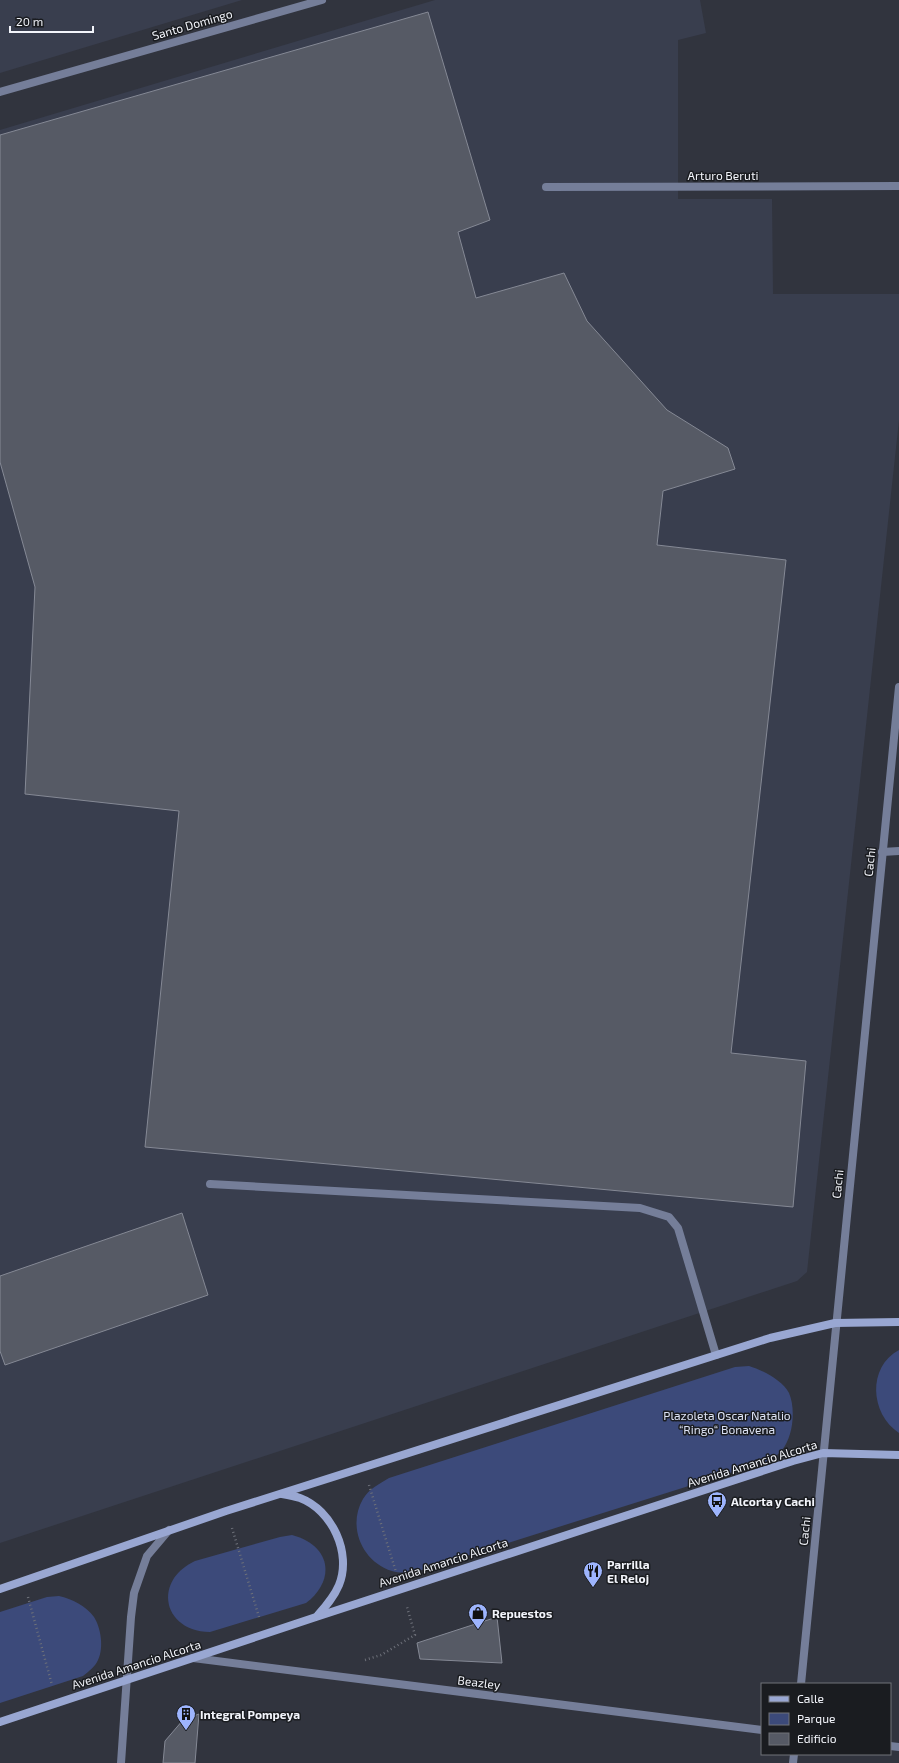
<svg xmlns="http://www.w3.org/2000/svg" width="899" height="1763" font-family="'Exo 2',sans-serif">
<rect width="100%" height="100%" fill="#31343e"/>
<g fill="#393e4e">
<polygon points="0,0 242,0 0,73"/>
<polygon points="435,0 700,0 706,33 678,40 678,199 772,199 773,294 899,294 899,420 807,1272 797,1281 0,1543 0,130"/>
</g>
<g fill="#3c4a7a">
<path d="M899 1350V1433C870 1414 867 1367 899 1350Z"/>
<path d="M749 1366C762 1370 782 1380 789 1393 796 1409 793 1437 782 1450 779 1454 773 1458 768 1461L422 1570C412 1572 402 1574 392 1571 362 1562 347 1526 363 1499 369 1489 379 1484 389 1478L735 1367Z"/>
<path d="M292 1535C330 1545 337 1579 306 1603L210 1632C163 1632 152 1581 195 1561L280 1537Z"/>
<path d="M59 1596C72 1599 86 1606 94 1617 101 1628 104 1648 98 1660 95 1667 89 1671 83 1676L0 1703V1612L47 1597Z"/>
</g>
<g fill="#565a65" stroke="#858995">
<polygon points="428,12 490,220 458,232 476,298 564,273 587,321 667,410 728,448 735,469 663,491 657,545 786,560 731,1053 806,1061 793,1207 145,1147 179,811 25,794 35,587 0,462 0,135"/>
<polygon points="182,1213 208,1295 5,1365 0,1351 0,1276"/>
<polygon points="497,1617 502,1663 420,1659 417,1643"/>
<polygon points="199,1714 195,1763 163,1763 165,1741 183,1720"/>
</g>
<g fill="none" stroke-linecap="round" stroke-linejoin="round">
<g stroke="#6d7079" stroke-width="2.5" stroke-dasharray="1 3" stroke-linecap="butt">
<polyline points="369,1485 396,1572"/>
<polyline points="232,1528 259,1617"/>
<polyline points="28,1597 52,1685"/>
<polyline points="365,1660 381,1655 415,1635 407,1607"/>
</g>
<polyline stroke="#757e99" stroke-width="8" points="210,1184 640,1208 669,1217 678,1228 716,1355"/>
<g stroke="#757e99" stroke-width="8">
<polyline points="0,92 322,0"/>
<polyline points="546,187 899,186"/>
<polyline points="882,852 899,851"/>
<polyline points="193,1658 762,1730"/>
<polyline points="801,1684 899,687"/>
<polyline points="890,1746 899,1747"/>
<polyline points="121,1763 131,1617 134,1593 147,1556 169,1530"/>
<polyline points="793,1763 794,1754"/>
</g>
<g stroke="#99a7d2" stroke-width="8">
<path d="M282 1494C288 1495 294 1496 300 1498 332 1510 352 1553 339 1585 334 1597 326 1606 318 1615"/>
<polyline points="0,1589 226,1511 770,1338 835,1323 899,1322"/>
<polyline points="0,1722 316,1617 793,1461 823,1453 899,1455"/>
</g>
</g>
<defs>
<symbol id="bus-pin" viewBox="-11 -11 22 30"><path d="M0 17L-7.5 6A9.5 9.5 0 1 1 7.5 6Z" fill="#9db4fd" stroke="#1a1c20"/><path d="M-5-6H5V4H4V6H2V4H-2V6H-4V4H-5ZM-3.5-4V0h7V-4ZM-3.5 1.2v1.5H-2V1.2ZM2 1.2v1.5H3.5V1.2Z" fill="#111"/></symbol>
<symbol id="restaurant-pin" viewBox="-11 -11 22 30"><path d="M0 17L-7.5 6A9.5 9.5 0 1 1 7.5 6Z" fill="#9db4fd" stroke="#1a1c20"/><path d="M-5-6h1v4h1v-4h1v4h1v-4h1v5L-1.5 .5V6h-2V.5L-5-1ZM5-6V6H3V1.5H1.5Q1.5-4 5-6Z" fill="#111"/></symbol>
<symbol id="shop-pin" viewBox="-11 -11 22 30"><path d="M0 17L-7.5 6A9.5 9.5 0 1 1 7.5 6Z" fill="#9db4fd" stroke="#1a1c20"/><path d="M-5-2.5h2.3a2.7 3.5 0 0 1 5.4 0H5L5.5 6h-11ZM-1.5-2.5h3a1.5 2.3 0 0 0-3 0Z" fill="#111"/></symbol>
<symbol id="building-pin" viewBox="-11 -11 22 30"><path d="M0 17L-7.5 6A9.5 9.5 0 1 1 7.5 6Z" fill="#9db4fd" stroke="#1a1c20"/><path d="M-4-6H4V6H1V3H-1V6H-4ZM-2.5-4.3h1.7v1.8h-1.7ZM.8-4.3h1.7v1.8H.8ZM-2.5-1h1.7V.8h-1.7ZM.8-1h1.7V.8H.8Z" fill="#111"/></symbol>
</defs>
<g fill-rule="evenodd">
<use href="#bus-pin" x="706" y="1490" width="22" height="30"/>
<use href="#restaurant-pin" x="582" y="1560" width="22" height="30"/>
<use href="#shop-pin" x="467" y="1602" width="22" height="30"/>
<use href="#building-pin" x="175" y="1703" width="22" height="30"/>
</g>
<g text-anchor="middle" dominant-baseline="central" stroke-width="3" stroke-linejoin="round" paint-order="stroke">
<g font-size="12" fill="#f3f5fb" stroke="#1a1c20">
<text transform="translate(192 24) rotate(-16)">Santo Domingo</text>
<text x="723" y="175">Arturo Beruti</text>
<text transform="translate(869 862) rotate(-84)">Cachi</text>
<text transform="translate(837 1184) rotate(-84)">Cachi</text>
<text transform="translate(752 1463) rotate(-17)">Avenida Amancio Alcorta</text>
<text transform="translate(804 1531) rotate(-84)">Cachi</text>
<text transform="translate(443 1562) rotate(-18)">Avenida Amancio Alcorta</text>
<text transform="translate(136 1664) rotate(-18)">Avenida Amancio Alcorta</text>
<text transform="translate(479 1682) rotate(7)">Beazley</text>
</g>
<g font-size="12" fill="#dce2f4" stroke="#1a1c20">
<text x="727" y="1415">Plazoleta Oscar Natalio<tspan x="727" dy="14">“Ringo“ Bonavena</tspan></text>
</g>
<g font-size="12" font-weight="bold" fill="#f3f5fb" stroke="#1a1c20" text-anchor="start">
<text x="731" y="1501">Alcorta y Cachi</text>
<text x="607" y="1564">Parrilla<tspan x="607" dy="14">El Reloj</tspan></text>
<text x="492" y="1613">Repuestos</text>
<text x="200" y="1714">Integral Pompeya</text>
</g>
</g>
<rect x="761" y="1683" width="130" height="72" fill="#1a1c20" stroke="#717378"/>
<rect x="769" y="1696" width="20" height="6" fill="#99a7d2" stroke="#717378"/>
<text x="797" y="1703" font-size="12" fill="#f3f5fb">Calle</text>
<rect x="769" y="1713" width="20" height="12" fill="#3c4a7a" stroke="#717378"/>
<text x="797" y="1723" font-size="12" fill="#f3f5fb">Parque</text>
<rect x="769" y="1733" width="20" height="12" fill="#565a65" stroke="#717378"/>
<text x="797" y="1743" font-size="12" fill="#f3f5fb">Edificio</text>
<path d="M10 26v6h83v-6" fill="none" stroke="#f3f5fb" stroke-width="2"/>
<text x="16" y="26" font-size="12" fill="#f3f5fb" stroke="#1a1c20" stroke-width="3" paint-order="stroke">20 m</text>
</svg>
